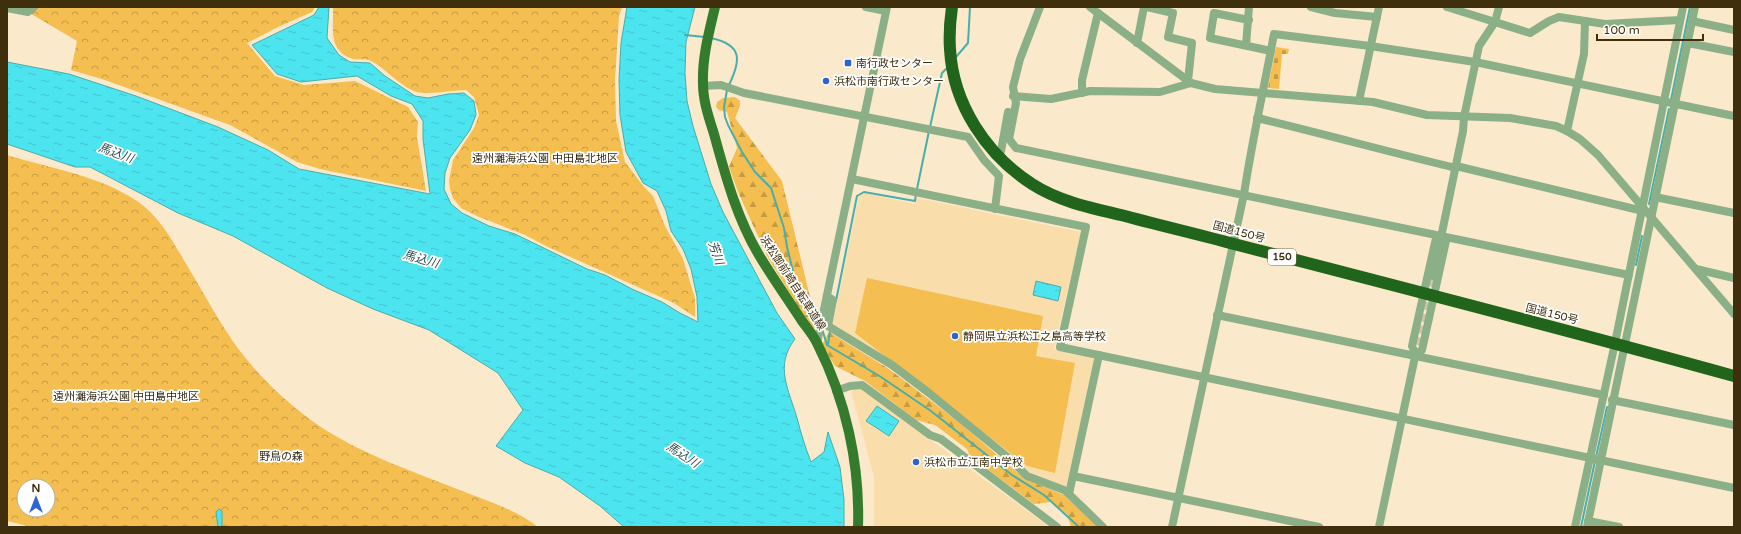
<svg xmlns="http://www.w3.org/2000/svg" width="1741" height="534" font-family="'Varela Round','Noto Sans JP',sans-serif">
<defs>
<pattern id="forest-firs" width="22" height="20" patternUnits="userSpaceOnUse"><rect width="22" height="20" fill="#f4be50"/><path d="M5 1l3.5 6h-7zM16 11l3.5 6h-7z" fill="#c79b41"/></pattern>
<pattern id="cemetery-stones" width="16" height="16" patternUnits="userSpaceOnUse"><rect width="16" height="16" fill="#f4be50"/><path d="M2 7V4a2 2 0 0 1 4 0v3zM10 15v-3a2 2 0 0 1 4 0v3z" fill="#c79b41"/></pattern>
<pattern id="park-crowns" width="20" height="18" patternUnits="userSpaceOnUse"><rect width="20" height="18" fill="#f4be50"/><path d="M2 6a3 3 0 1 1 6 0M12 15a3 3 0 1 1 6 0" fill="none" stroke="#c79b41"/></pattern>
<pattern id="water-ripples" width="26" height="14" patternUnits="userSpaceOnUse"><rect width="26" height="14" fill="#4be4ef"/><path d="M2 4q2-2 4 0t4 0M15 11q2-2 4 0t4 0" fill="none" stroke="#43c4cc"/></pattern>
</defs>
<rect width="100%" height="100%" fill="#fae9cb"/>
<g fill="#f9deac">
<polygon points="865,193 915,204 917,198 1081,232 1054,349 1095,358 1067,487 1028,472 895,364 833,324 859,196"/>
<polygon points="860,388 1049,527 874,527 874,477 851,391"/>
</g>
<polygon fill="#f4be50" points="867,278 1043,316 1036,356 1075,363 1055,473 1027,466 855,333"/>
<g fill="url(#forest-firs)">
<polygon points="735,97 740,101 740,106 735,118 782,181 817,326 812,329 767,256 738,192 729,167 737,148 727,112 719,110 716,107 717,102 723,98"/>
<polygon points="829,332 889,369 960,423 1025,479 1064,495 1099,527 1071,527 1067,514 1051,502 1034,504 970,456 967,449 935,425 916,420 865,381 835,366 822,345"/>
</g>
<polygon fill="url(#cemetery-stones)" points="1276,47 1289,49 1288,54 1282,54 1279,89 1268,88"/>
<g fill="url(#park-crowns)" fill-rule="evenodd">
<polygon points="7,7 315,7 312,12 278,27 247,43 275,76 304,85 355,81 408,107 418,122 417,137 426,191 320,169 297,162 230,125 102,79 71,70 77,41 28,12"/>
<path d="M333 7H622L619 16 615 80 616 121 625 162 644 187 653 196 665 226 683 259 695 298V317L674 303 548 247 525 235 477 216 461 208 453 198 450 189 449 181 453 160 474 128 479 115 474 97 466 90C452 90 426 96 414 91 399 85 385 68 371 61 366 58 359 60 353 59 327 51 334 27 333 7Z"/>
<path d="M7 155C50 168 100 176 137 201 159 216 172 240 185 262 199 285 212 309 226 331 249 367 281 399 315 423 360 454 412 471 462 491 488 501 516 510 538 527H32L7 521ZM24 486H48V510H24Z"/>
</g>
<g fill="url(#water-ripples)" stroke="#48aeab">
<path d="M319 7H329L327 38 339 55 350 62 370 63 385 76 415 96 428 98 448 94 464 93 474 101 476 115 470 130 450 158 445 173 444 189 451 204 462 213 489 226 515 234 587 269 605 275 634 290 662 302 680 313 698 322 697 297 691 269 683 249 671 231 666 211 657 191 643 183 626 152 620 115 619 80 621 43 627 7H695L686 42 685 73 687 101 693 126 711 184 723 212 777 313 795 339C774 366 789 390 797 418 801 433 805 447 811 462L824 452 828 432 840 467 844 500V527H624L600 506 559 477 525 463 496 446 523 410 498 373 429 330 373 309 327 288 233 236 178 213 90 167H75L7 144V62L69 74 136 96 218 127 268 150 299 169 430 194 423 139V121L412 104 391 96 357 76 301 82 277 74 252 45 314 15Z"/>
<polygon points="1036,281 1061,287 1058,301 1033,295"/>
<polygon points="877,406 899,421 889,436 866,421"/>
<polygon points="219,509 222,511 222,527 218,527 216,512"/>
</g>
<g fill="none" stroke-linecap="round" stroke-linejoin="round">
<g stroke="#48aeab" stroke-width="2">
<polyline points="685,35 705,37"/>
<path d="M711 38C743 45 741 60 729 85"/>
<polyline points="956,57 968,43 970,7"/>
<polyline points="727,90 724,107 725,117 728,125 742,152 755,172 771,188 784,228 787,247 799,295 805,308 817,317 819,321"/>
<polyline points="1671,100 1690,7"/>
<polyline points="930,127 942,73 948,67"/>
<polyline points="917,189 929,131"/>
<polyline points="1649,204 1669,109"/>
<polyline points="1636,265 1642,236"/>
<polyline points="836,301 857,196 864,192 915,201 916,194"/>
<polyline points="823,332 827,345 881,377 931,411 1012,475 1044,495 1079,527"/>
<polyline points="828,344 830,331"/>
<polyline points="1596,457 1607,407"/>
<polyline points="1581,527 1595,461"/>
</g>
<polyline stroke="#d5c4a5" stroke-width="8" stroke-dasharray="8 4" stroke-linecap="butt" points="1417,345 1433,276"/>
<g stroke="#8baf86" stroke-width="8">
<polyline points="866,7 886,11"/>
<polyline points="1040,7 1020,59 1013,87 1016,103 1009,139 1016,148 1629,275"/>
<polyline points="1090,7 1191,83 1215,89 1373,102 1427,115 1510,118 1556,126 1567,131 1580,139 1598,155 1734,314"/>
<polyline points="1147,7 1173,13 1168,37 1192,43 1188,81"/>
<polyline points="1311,7 1335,13 1377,17"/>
<polyline points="1447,7 1530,33 1549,21 1559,17 1605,24 1680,20"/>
<polyline points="7,8 28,12 34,7"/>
<polyline points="1249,20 1214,13 1210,38 1271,51"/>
<polyline points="1692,21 1734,30"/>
<polyline points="1137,43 1144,7"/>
<polyline points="1688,43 1734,52"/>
<polyline points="1246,45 1249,7"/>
<polyline points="703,86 721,85 744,93 968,137 984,160 999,176 995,209"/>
<polyline points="1082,93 1082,80 1098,13"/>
<polyline points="1013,96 1051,99 1090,91 1160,92 1191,83"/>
<polyline points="1359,101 1379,7"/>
<path d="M1257 118C1324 134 1389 152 1456 168"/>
<polyline points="1567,131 1584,54 1585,21"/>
<polyline points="1001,151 1008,112"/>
<polyline points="1456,166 1643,211"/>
<polyline points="852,179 1086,227 1060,347 1734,488"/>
<polyline points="1655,197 1734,213"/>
<polygon points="1442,236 1446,241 1422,350 1416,356 1412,346 1436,238"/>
<polyline points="1696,269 1734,278"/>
<polyline points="1433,276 1463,131 1464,117 1479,46 1495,22 1499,7"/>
<polyline points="827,296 833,300 828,326 892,365 929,393 1010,459 1027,476 1064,490 1069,494"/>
<polyline points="1217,315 1604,395"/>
<polyline points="817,343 887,7"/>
<polyline points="1099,355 1069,494 1103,527"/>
<polyline points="836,391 850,386 862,385 930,435 941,439 1057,527"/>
<polyline points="1612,400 1734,425"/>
<polyline points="1073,476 1319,527"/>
<polyline points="1588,521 1619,527"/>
<path d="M1172 527 1244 194C1252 141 1264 88 1274 34L1370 46 1475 62 1734 116"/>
<polyline points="1379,527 1416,352"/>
<polyline points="1575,527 1615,343 1683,7"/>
<polyline points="1587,527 1695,7"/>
</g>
<path stroke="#347b2d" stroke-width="10" d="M715 7C709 32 702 58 703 84 703 101 709 118 714 134 726 178 738 222 762 260 775 281 789 301 802 321 807 328 813 335 817 343 846 400 860 464 858 527"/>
<path stroke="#21641b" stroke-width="12" d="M952 7C950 21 949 35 950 49 953 105 987 155 1032 184 1058 201 1091 208 1121 215 1158 225 1197 234 1234 244 1401 287 1568 330 1734 376"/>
</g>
<g fill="#2c65d3" stroke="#fff" stroke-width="1.5">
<rect x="844" y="59" width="8" height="8" rx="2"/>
<circle cx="826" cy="81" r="4"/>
<circle cx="955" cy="336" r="4"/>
<circle cx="916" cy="462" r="4"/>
</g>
<g text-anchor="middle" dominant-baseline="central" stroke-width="3.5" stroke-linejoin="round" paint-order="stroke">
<rect fill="#fff" stroke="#796d56" stroke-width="1" x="1268" y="249" width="28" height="16" rx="3"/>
<g font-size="10" font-weight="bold" fill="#402f0d">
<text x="1282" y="257">150</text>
</g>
<g font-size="11" fill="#402f0d" stroke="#fff" text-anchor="start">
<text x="856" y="63">南行政センター</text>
<text x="834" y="81">浜松市南行政センター</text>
<text x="963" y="336">静岡県立浜松江之島高等学校</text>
<text x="924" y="462">浜松市立江南中学校</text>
</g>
<g font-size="11" fill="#352a15" stroke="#fff">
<text x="545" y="158">遠州灘海浜公園 中田島北地区</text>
<text x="126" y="396">遠州灘海浜公園 中田島中地区</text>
<text x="281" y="456">野鳥の森</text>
</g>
<g font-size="11" fill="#402f0d" stroke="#fff">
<text transform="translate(1239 232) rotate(15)">国道150号</text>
<text transform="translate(793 283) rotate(57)">浜松御前崎自転車道線</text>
<text transform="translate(1552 314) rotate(14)">国道150号</text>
</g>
<g font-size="12" font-style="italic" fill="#2e4d50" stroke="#fff">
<text transform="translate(116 153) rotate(20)">馬込川</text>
<text transform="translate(716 253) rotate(70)">芳川</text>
<text transform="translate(421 259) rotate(16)">馬込川</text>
<text transform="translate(683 455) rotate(33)">馬込川</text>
</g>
</g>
<rect width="1741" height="534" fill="none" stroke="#402f0d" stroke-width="16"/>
<g transform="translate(36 498)"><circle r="19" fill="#ffffff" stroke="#b3ac9e"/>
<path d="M0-3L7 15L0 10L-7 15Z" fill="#2c65d3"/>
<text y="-6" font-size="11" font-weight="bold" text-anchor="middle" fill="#402f0d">N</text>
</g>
<path d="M1597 34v6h106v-6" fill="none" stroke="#402f0d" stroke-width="2"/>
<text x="1603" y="34" font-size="12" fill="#402f0d" stroke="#ffffff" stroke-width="3" paint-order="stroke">100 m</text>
</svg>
